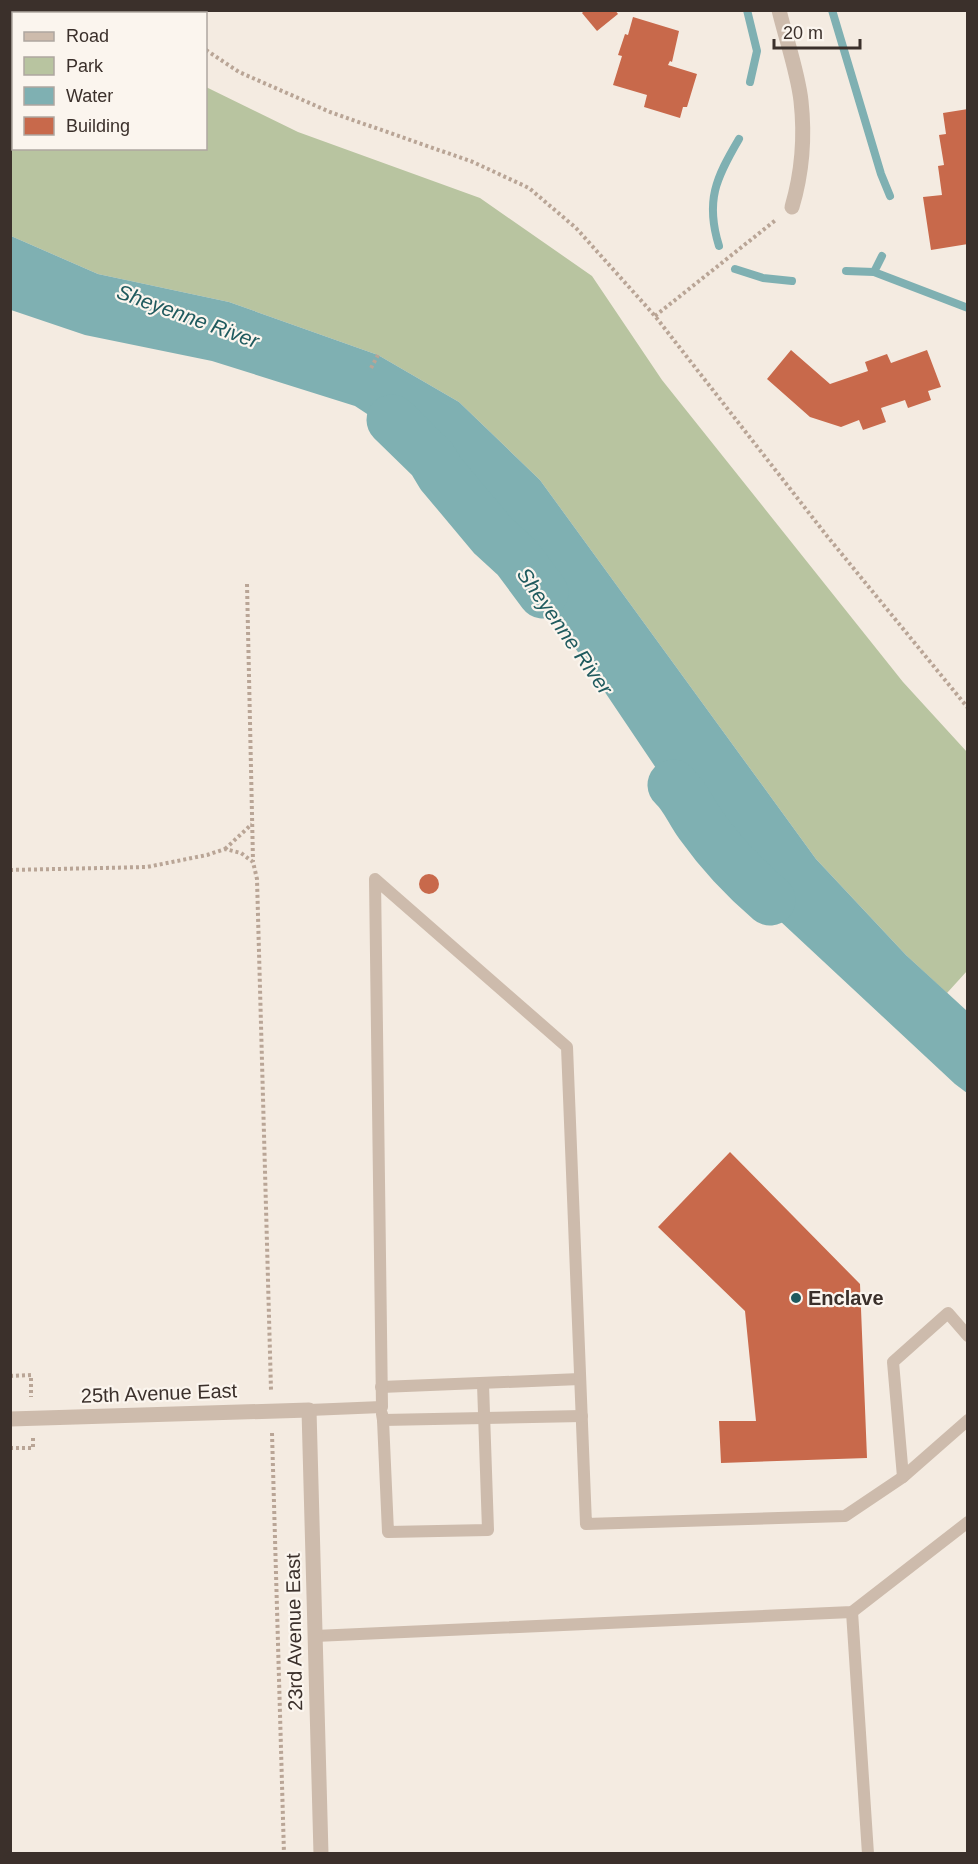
<svg xmlns="http://www.w3.org/2000/svg" width="978" height="1864" font-family="Helvetica,sans-serif">
<rect width="100%" height="100%" fill="#f4ebe1"/>
<polygon fill="#b8c4a0" points="11,11 98,11 101,13 14,14 14,148 206,148 206,87 298,132 480,198 592,276 662,380 903,682 967,752 967,971 947,993 906,955 816,859 540,480 459,402 378,355 229,302 98,274 11,236"/>
<polygon fill="#7fb0b2" points="11,236 98,274 229,302 378,355 459,402 540,480 816,859 906,955 967,1011 967,1093 955,1084 765,907 658,771 553,615 483,520 419,448 355,406 212,361 85,335 11,310"/>
<g fill="none" stroke-linecap="round" stroke-linejoin="round">
<g stroke="#7fb0b2" stroke-width="8">
<polyline points="747,10 757,51 750,82"/>
<polyline points="832,10 881,174 890,196"/>
<path d="M719 246C705 201 716 178 739 139"/>
<polyline points="882,256 874,272 968,308"/>
<polyline points="735,269 763,278 792,281"/>
<polyline points="846,271 874,272"/>
</g>
<g stroke="#7fb0b2" stroke-width="51">
<polyline points="392,420 432,459 441,474 493,536 517,558 543,593"/>
<path d="M673 785C685 796 690 810 700 824 720 852 744 878 770 900"/>
</g>
</g>
<g fill="#c8694b">
<polygon points="585,10 615,10 618,14 597,31 582,13"/>
<polygon points="633,17 679,31 672,62 670,61 668,65 697,74 687,107 683,107 680,118 644,107 647,95 613,85 622,56 618,55 625,34 628,35"/>
<polygon points="968,109 968,244 931,250 923,197 942,195 938,166 944,165 939,135 946,134 943,113"/>
<polygon points="791,350 830,384 868,371 865,362 887,354 891,363 927,350 941,387 928,391 931,400 908,408 905,400 881,408 886,422 863,430 859,420 841,427 810,417 767,379"/>
<circle cx="429" cy="884" r="10"/>
<polygon points="730,1152 860,1284 867,1458 721,1463 719,1421 756,1421 745,1311 658,1227"/>
</g>
<g fill="none" stroke-linecap="round" stroke-linejoin="round">
<g stroke="#b9a596" stroke-width="4" stroke-dasharray="3 3" stroke-linecap="butt">
<polyline points="169,10 171,14"/>
<polyline points="206,50 239,72 330,112 473,162 529,188 576,228 655,316 827,536 968,708"/>
<polyline points="655,316 777,219"/>
<polyline points="371,368 378,355"/>
<polyline points="247,584 253,861"/>
<polyline points="225,849 252,824"/>
<polyline points="10,870 147,867 207,855 225,849 241,853 253,862 257,879 271,1390"/>
<polyline points="10,1376 31,1375 31,1397"/>
<polyline points="272,1433 284,1854"/>
<polyline points="10,1448 33,1448 33,1438"/>
</g>
<g stroke="#cdbbac" stroke-width="12">
<polyline points="381,1387 580,1379"/>
<polyline points="309,1410 382,1407 375,879 567,1047 586,1524 845,1516 903,1477 968,1420"/>
<polyline points="382,1414 383,1420 582,1416"/>
<polyline points="383,1420 388,1532 488,1530 483,1384"/>
<polyline points="903,1477 893,1362 948,1313 968,1336"/>
<polyline points="852,1612 868,1854"/>
<polyline points="315,1636 852,1612 968,1522"/>
</g>
<g stroke="#cdbbac" stroke-width="15">
<path d="M779 10C786 39 798 73 801 101 805 137 802 173 792 207"/>
<polyline points="10,1419 309,1410 321,1854"/>
</g>
</g>
<circle fill="#1f5a5e" stroke="#fbf5ee" stroke-width="2" cx="796" cy="1298" r="6"/>
<g text-anchor="middle" dominant-baseline="central" stroke-width="4.5" stroke-linejoin="round" paint-order="stroke">
<g font-size="20" font-weight="bold" fill="#3b302b" stroke="#fbf5ee" text-anchor="start">
<text x="808" y="1298">Enclave</text>
</g>
<g font-size="20" fill="#3b302b" stroke="#fbf5ee">
<text transform="translate(159 1393) rotate(-2)">25th Avenue East</text>
<text transform="translate(294 1632) rotate(-91)">23rd Avenue East</text>
</g>
<g font-size="21" font-style="italic" fill="#1f5a5e" stroke="#fbf5ee">
<text transform="translate(188 316) rotate(20)">Sheyenne River</text>
<text transform="translate(565 631) rotate(55)">Sheyenne River</text>
</g>
</g>
<rect width="978" height="1864" fill="none" stroke="#3b302b" stroke-width="24"/>
<rect x="12" y="12" width="195" height="138" fill="#fbf5ee" stroke="#aea6a0" stroke-width="1.5"/>
<rect x="24" y="32" width="30" height="9" fill="#cdbbac" stroke="#aea6a0" stroke-width="1.5"/>
<text x="66" y="42" font-size="18" fill="#3b302b">Road</text>
<rect x="24" y="57" width="30" height="18" fill="#b8c4a0" stroke="#aea6a0" stroke-width="1.5"/>
<text x="66" y="72" font-size="18" fill="#3b302b">Park</text>
<rect x="24" y="87" width="30" height="18" fill="#7fb0b2" stroke="#aea6a0" stroke-width="1.5"/>
<text x="66" y="102" font-size="18" fill="#3b302b">Water</text>
<rect x="24" y="117" width="30" height="18" fill="#c8694b" stroke="#aea6a0" stroke-width="1.5"/>
<text x="66" y="132" font-size="18" fill="#3b302b">Building</text>
<path d="M774 39v9h86v-9" fill="none" stroke="#3b302b" stroke-width="3"/>
<text x="783" y="39" font-size="18" fill="#3b302b" stroke="#fbf5ee" stroke-width="4.5" paint-order="stroke">20 m</text>
</svg>
